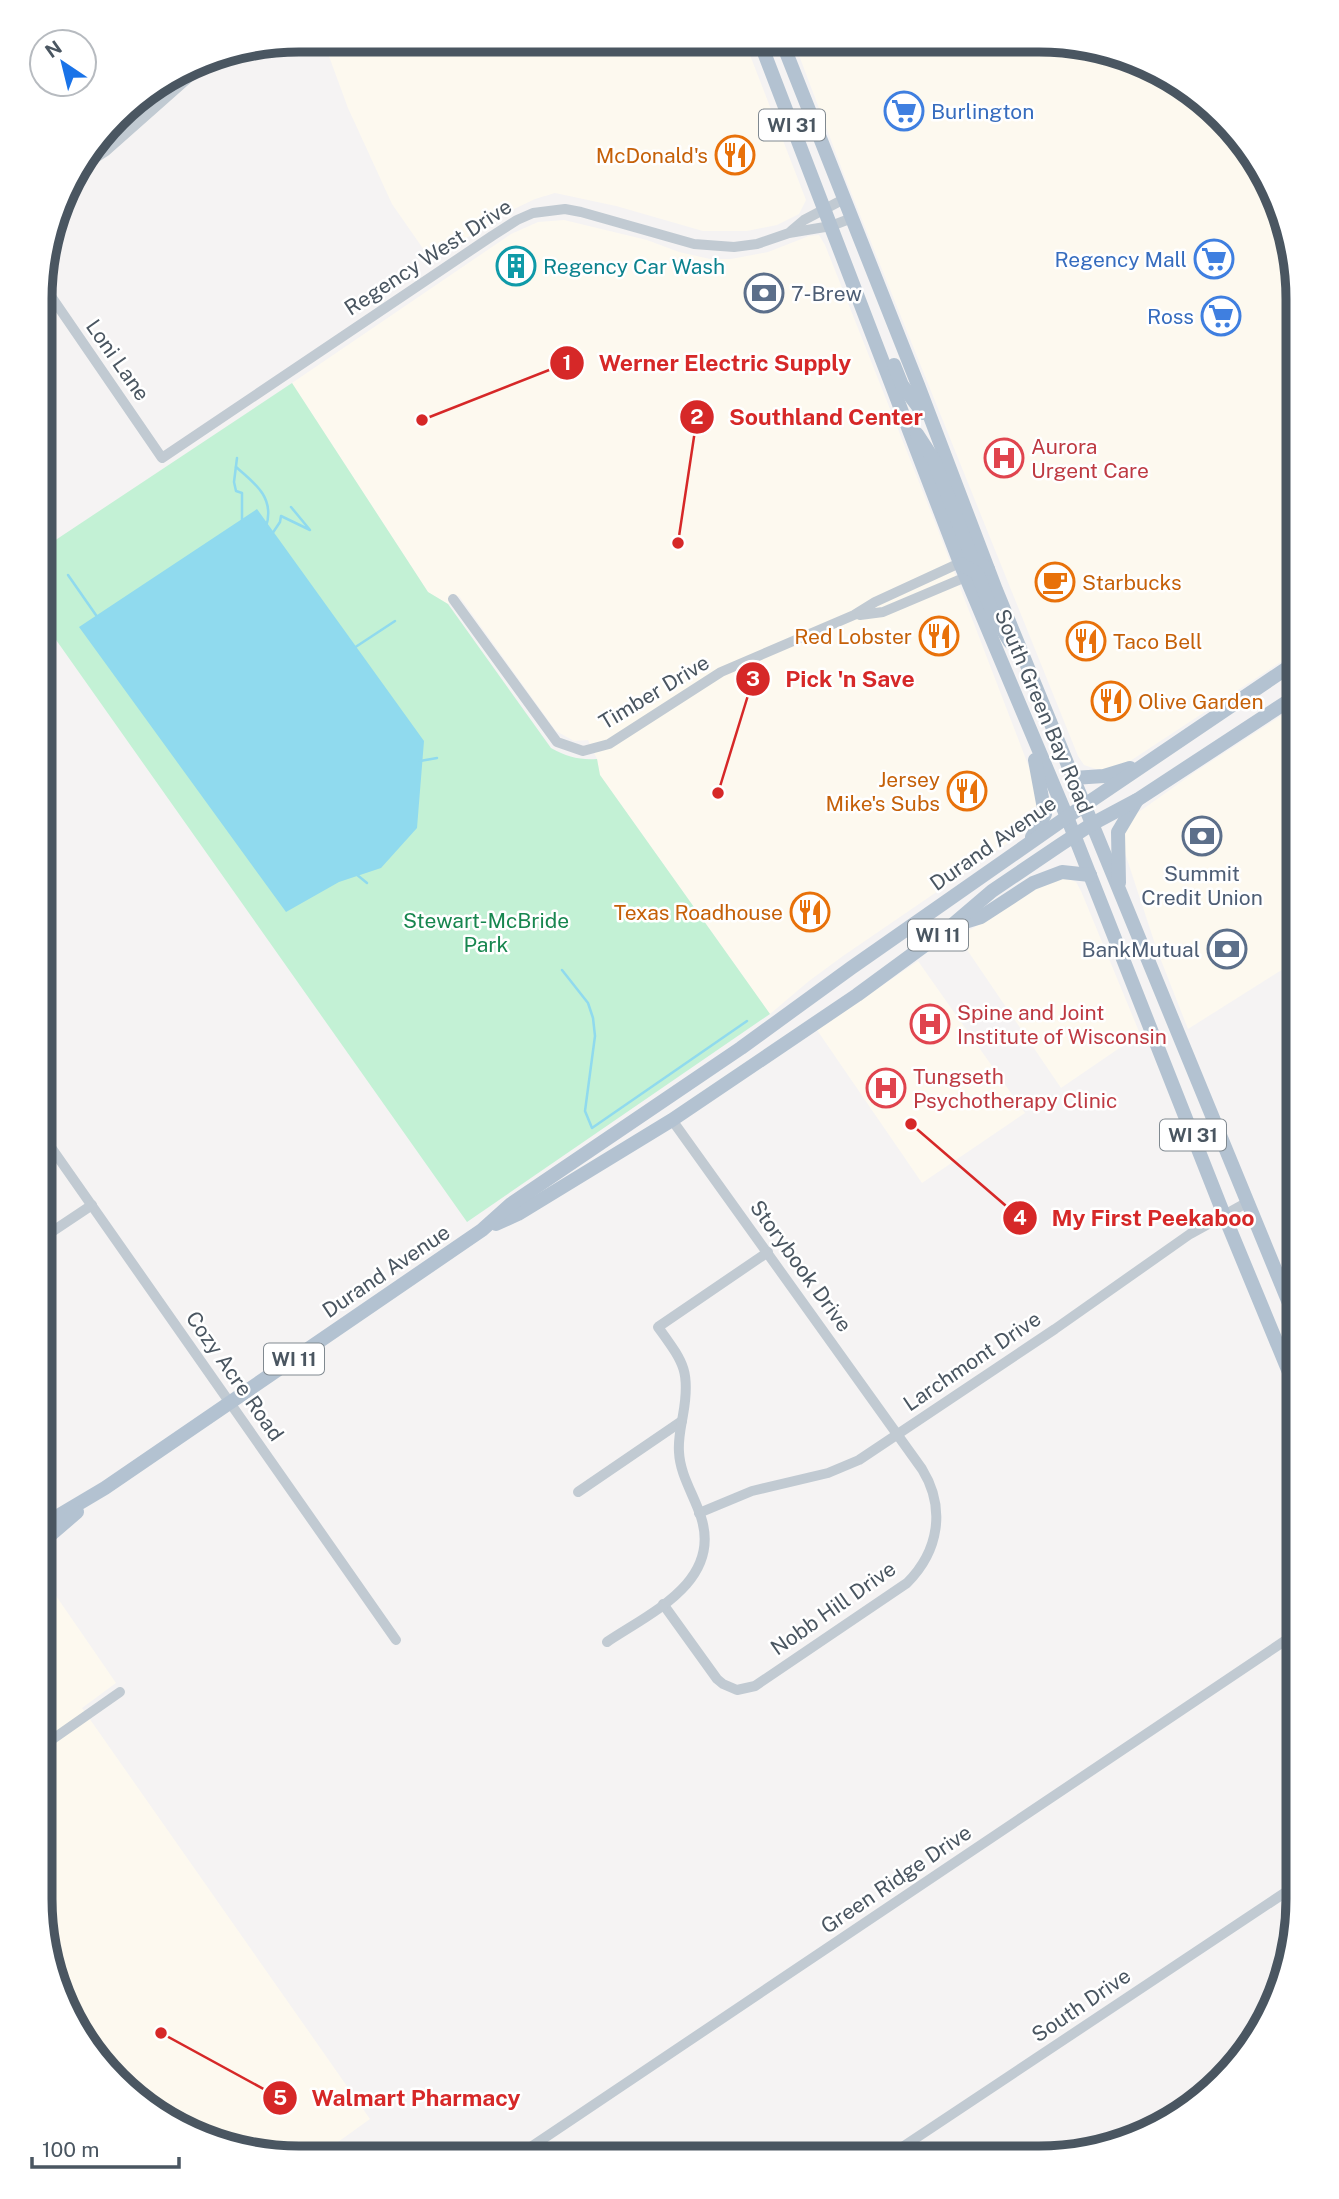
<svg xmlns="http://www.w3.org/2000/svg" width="1339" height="2199" font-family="'Public Sans',sans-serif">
<rect width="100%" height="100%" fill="#f5f3f3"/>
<g fill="#fdf9ef">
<polygon points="323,40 745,42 806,200 799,214 777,225 747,231 703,231 616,206 555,193 535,199 510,211 431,260 392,204 348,108"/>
<polygon points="794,42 1074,43 1139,60 1198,94 1245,142 1279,201 1299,299 1299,650 1121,767 1109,769 1096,769 1084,765 1078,756 846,180"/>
<polygon points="564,220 647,240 679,252 710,259 731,259 768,252 809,236 819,235 825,245 938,530 1037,788 1042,810 1033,826 843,956 809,981 770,1014 600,775 597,759 588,740 574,741 556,731 459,596 448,604 428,592 292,383 511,234 538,222"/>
<polygon points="1299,704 1299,959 1188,1029 1157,950 1123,847 1124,830 1136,814 1195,772"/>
<polygon points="1058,878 1067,878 1076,882 1081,891 1140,1034 1061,1088 957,935 972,929 1035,885"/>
<polygon points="918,961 1025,1113 922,1183 817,1030"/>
<polygon points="41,1574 116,1683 82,1708 370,2119 317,2157 266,2157 200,2139 141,2105 94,2057 60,1998 40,1900"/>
</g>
<path fill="#c3f1d5" d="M292 383 428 592 448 604 551 748C567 757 579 760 597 759L600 775 770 1014 467 1222 42 620V549Z"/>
<polygon fill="#90daee" points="257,509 424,741 417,828 381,868 339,882 286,912 79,627"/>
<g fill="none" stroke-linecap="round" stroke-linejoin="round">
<g stroke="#90daee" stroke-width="2.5">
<polyline points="237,458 234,482 236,491 242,493 242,520"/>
<path d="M236 467C256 484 275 498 266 527"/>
<polyline points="272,534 280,522 281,516 310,530 291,507"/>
<polyline points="68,575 98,618"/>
<polyline points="354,648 395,621"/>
<polyline points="420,761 437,758"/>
<polyline points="356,874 367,883"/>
<polyline points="562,970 588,1003 593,1018 595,1036 585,1111 592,1128 747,1021"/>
</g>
<g stroke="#c1cad2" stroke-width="10">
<polyline points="80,168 106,151 211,58"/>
<polyline points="791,231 804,220 844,199"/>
<polyline points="42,283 162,458 492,236 517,220 533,213 565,209 581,212 694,244 734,247 757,244 789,233 831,226 852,218"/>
<polyline points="453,599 557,742 583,751 609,744 721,672 854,615 875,602 964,561"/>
<polyline points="860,615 883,612 973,574"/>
<polyline points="41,1133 396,1640"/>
<polyline points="41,1239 92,1205"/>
<polyline points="578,1492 682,1421"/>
<polyline points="699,1513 752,1491 828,1473 859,1460 1055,1329 1190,1234 1248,1202"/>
<path d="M663 1604 717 1679 723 1684 737 1690 755 1686 907 1583C939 1551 946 1508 922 1469L672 1120"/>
<path d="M607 1642C650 1613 722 1582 701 1517 694 1495 680 1475 679 1452 678 1439 681 1427 683 1415 691 1370 683 1362 658 1327L768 1252"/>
<polyline points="40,1748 120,1692"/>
<polyline points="516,2157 1298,1632"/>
<polyline points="886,2158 1298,1884"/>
</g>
<g stroke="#b3c2d1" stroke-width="14">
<polyline points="760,42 960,563 1067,817 1224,1215 1298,1394"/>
<polyline points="782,42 918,385 996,590 1298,1325"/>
<polyline points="894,365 902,385 923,413"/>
<polyline points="917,434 934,460 972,558 988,569"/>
<polyline points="961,564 977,573 994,616 1010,642"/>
<polyline points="1073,778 1104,776 1130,768"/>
<polyline points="1032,837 1041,823 1045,814 1035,760"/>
<polyline points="1119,883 1118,832 1137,800"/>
<polyline points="958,924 981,917 1033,883 1062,872 1090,875"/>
<polyline points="496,1224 518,1214 672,1120 857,995 951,926 992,891 1060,845 1092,824 1137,800 1299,694"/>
<polyline points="41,1526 105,1488 482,1230 511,1204 741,1048 851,968 1067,817 1299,660"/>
<polyline points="41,1543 77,1512"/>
</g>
</g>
<defs>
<symbol id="supermarket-ring" viewBox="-11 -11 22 22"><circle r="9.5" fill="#fff" stroke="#3f7fe0" stroke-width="1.5"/><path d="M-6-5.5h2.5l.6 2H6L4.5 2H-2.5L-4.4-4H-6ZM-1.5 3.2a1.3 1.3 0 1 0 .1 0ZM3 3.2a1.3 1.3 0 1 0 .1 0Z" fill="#3f7fe0"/></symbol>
<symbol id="restaurant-ring" viewBox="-11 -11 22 22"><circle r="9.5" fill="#fff" stroke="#e8710a" stroke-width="1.5"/><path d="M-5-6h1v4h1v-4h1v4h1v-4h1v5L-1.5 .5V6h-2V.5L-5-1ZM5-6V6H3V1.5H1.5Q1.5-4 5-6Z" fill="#e8710a"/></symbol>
<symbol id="building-ring" viewBox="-11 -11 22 22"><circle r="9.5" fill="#fff" stroke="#0f9aa8" stroke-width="1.5"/><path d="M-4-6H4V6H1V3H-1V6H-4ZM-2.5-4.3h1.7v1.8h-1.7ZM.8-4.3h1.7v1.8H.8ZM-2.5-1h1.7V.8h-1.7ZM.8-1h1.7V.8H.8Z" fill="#0f9aa8"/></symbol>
<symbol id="bank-ring" viewBox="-11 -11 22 22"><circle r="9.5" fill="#fff" stroke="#5c6f8a" stroke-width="1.5"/><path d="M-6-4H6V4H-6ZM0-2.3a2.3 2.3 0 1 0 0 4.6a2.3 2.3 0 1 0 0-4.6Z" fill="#5c6f8a"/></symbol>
<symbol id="hospital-ring" viewBox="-11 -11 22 22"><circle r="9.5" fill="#fff" stroke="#e0444e" stroke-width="1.5"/><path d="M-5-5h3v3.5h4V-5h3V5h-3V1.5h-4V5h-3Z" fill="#e0444e"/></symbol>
<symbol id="cafe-ring" viewBox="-11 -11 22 22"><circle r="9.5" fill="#fff" stroke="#e8710a" stroke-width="1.5"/><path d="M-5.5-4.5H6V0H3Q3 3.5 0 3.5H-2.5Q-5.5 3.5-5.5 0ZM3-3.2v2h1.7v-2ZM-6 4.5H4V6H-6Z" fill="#e8710a"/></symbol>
</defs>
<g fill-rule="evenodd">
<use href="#supermarket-ring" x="882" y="89" width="44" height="44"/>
<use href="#restaurant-ring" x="713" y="133" width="44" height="44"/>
<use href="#supermarket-ring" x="1192" y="237" width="44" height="44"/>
<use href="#building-ring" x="494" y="244" width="44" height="44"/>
<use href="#bank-ring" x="742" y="271" width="44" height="44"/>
<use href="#supermarket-ring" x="1199" y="294" width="44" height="44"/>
<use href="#hospital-ring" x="982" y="436" width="44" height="44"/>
<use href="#cafe-ring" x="1033" y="560" width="44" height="44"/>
<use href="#restaurant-ring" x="917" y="614" width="44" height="44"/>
<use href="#restaurant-ring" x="1064" y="619" width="44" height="44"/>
<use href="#restaurant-ring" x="1089" y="679" width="44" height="44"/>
<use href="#restaurant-ring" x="945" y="769" width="44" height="44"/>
<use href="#bank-ring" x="1180" y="814" width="44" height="44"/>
<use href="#restaurant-ring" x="788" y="890" width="44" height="44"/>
<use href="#bank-ring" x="1205" y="927" width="44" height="44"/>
<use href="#hospital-ring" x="908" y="1002" width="44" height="44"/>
<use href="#hospital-ring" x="864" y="1066" width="44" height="44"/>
</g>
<g text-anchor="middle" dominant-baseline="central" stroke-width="5" stroke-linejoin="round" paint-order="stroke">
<g fill="#fff" stroke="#808990" stroke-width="2">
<rect x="759" y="109.5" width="66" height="31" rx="5"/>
<rect x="908" y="919.5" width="60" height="31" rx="5"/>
<rect x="1160" y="1119.5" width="66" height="31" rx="5"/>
<rect x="264" y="1343.5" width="60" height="31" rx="5"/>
</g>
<g font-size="19" font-weight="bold" fill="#4a5661">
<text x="792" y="125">WI 31</text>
<text x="938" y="935">WI 11</text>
<text x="1193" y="1135">WI 31</text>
<text x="294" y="1359">WI 11</text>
</g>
<g font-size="21" fill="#366cbe" stroke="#fff" text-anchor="end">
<text x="931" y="111" text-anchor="start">Burlington</text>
<text x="1187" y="259">Regency Mall</text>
<text x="1194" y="316">Ross</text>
</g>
<g font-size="21" fill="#c56008" stroke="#fff" text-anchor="end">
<text x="708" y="155">McDonald's</text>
<text x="1082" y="582" text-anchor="start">Starbucks</text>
<text x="912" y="636">Red Lobster</text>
<text x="1113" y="641" text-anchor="start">Taco Bell</text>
<text x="1138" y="701" text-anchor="start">Olive Garden</text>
<text x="940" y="779">Jersey<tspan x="940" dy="24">Mike's Subs</tspan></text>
<text x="783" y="912">Texas Roadhouse</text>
</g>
<g font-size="21" fill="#4a5661" stroke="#fff">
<text transform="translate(428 257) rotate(-33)">Regency West Drive</text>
<text transform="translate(118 360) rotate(55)">Loni Lane</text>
<text transform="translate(654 692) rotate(-31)">Timber Drive</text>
<text transform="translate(1044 711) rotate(67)">South Green Bay Road</text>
<text transform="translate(993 843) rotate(-35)">Durand Avenue</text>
<text transform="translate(801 1266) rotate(54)">Storybook Drive</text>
<text transform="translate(386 1271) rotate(-34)">Durand Avenue</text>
<text transform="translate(972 1361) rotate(-34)">Larchmont Drive</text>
<text transform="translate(235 1376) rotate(55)">Cozy Acre Road</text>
<text transform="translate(833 1608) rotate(-35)">Nobb Hill Drive</text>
<text transform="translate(896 1879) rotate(-34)">Green Ridge Drive</text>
<text transform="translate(1081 2005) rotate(-34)">South Drive</text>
</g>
<g font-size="21" fill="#0d838f" stroke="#fff" text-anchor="start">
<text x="543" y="266">Regency Car Wash</text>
</g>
<g font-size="21" fill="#4e5e75" stroke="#fff" text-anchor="start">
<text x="791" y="293">7-Brew</text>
<text x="1202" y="873" text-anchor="middle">Summit<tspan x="1202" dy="24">Credit Union</tspan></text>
<text x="1200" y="949" text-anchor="end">BankMutual</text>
</g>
<g font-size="21" fill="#be3a42" stroke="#fff" text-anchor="start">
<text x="1031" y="446">Aurora<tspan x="1031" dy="24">Urgent Care</tspan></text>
<text x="957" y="1012">Spine and Joint<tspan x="957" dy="24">Institute of Wisconsin</tspan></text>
<text x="913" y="1076">Tungseth<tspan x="913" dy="24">Psychotherapy Clinic</tspan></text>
</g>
<g font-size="21" fill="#17864f" stroke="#fff">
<text x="486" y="920">Stewart-McBride<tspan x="486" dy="24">Park</tspan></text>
</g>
</g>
<path d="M0 0H1339V2199H0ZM299 52H1039A247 247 0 0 1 1286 299V1899A247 247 0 0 1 1039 2146H299A247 247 0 0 1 52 1899V299A247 247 0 0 1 299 52Z" fill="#fff" fill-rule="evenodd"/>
<path fill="none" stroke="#4a5661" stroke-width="9" d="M299 52H1039A247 247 0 0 1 1286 299V1899A247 247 0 0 1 1039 2146H299A247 247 0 0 1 52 1899V299A247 247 0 0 1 299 52Z"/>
<path fill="none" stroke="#d62828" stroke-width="2.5" d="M422 420L567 363M678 543L697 417M718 793L753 679M911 1124L1020 1218M161 2033L280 2098"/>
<g fill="#d62828" stroke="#fff" stroke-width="2.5">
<circle cx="422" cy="420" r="7"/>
<circle cx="678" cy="543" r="7"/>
<circle cx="718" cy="793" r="7"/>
<circle cx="911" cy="1124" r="7"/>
<circle cx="161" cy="2033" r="7"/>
<circle cx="567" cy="363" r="18"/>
<circle cx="697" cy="417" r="18"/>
<circle cx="753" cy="679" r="18"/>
<circle cx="1020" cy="1218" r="18"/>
<circle cx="280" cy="2098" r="18"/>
</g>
<g font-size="21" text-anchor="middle" font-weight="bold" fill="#fff">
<text x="567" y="370">1</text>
<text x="697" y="424">2</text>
<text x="753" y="686">3</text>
<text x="1020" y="1225">4</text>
<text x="280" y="2105">5</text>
</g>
<g font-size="23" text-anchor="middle" font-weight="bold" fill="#d62828" stroke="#fff" stroke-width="5" stroke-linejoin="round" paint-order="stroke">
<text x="725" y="371">Werner Electric Supply</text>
<text x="826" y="425">Southland Center</text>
<text x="850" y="687">Pick 'n Save</text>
<text x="1153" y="1226">My First Peekaboo</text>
<text x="416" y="2106">Walmart Pharmacy</text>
</g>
<g transform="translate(63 63) rotate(325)"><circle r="33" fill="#ffffff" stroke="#b7bbc0" stroke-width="2"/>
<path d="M0-5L12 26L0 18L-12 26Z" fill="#1a73e8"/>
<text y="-10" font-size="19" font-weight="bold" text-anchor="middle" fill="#4a5661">N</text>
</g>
<path d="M32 2157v10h147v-10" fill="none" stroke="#4a5661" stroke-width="3.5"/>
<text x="42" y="2157" font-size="21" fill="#4a5661" stroke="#ffffff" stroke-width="5" paint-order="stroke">100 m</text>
</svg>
